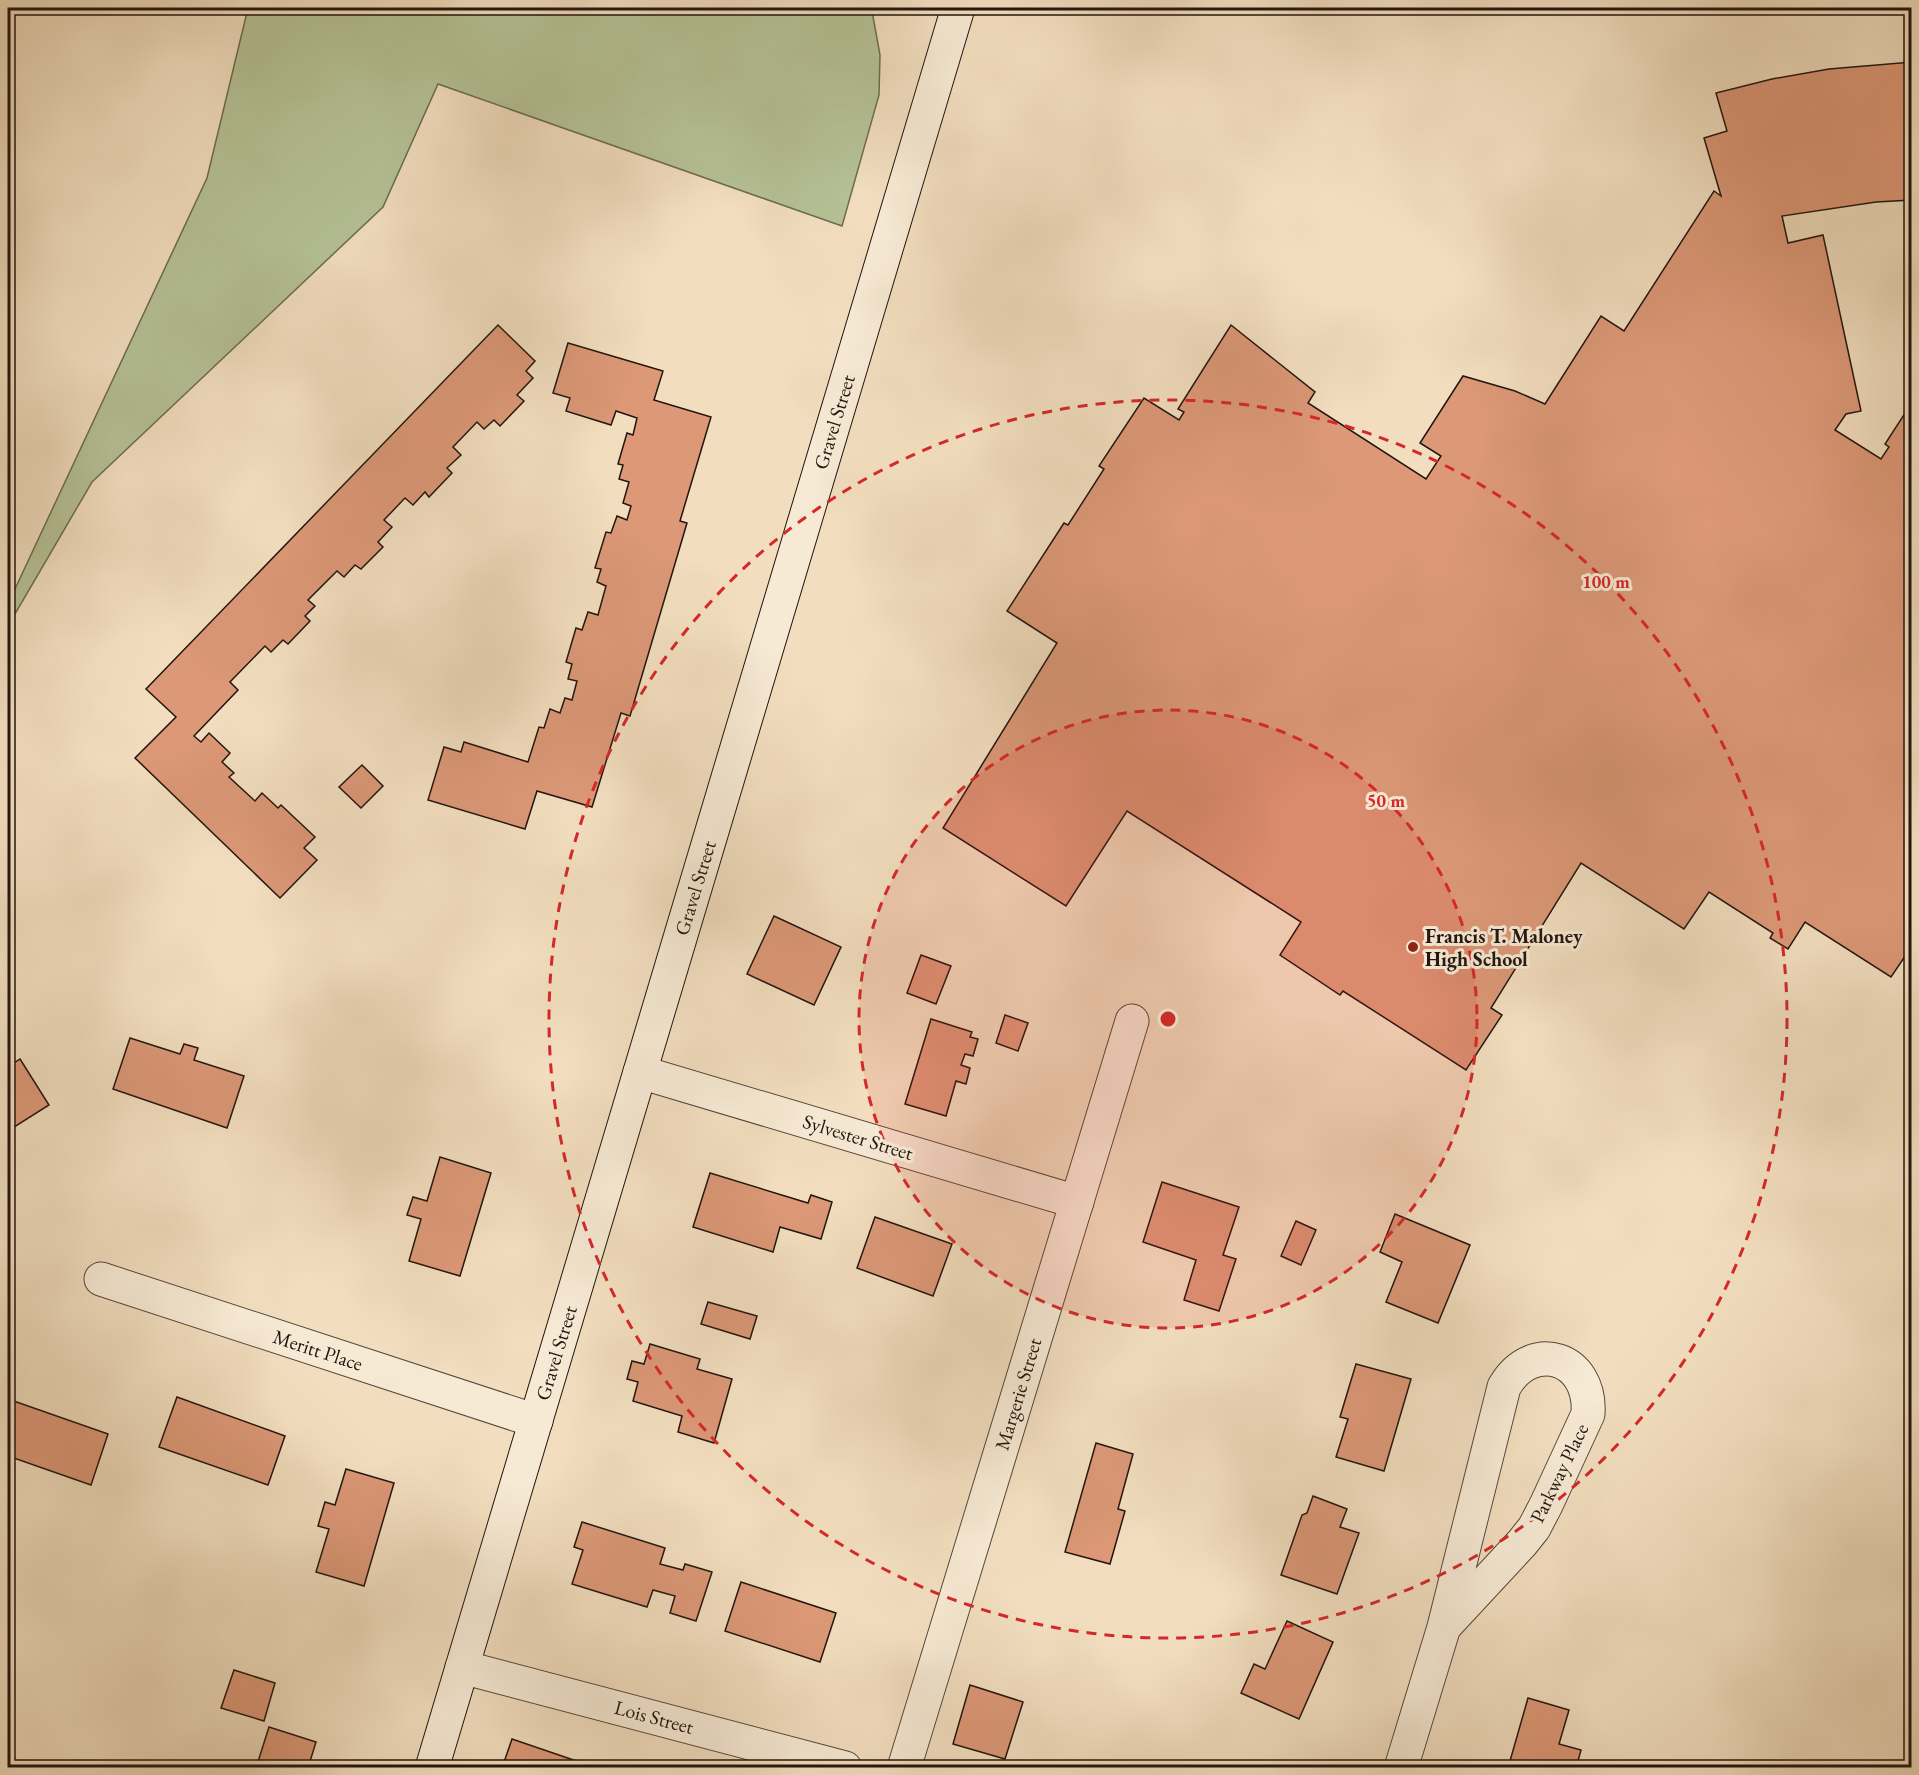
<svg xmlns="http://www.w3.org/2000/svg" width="1919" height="1775" font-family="'EB Garamond',serif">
<rect width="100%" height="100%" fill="#f2debf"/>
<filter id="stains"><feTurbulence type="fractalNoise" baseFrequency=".00333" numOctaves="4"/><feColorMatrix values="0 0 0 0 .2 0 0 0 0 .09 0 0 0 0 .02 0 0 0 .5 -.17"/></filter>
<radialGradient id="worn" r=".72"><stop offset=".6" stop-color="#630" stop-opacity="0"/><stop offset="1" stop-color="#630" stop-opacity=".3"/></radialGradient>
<polygon fill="#b5c296" stroke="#6c6c52" stroke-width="1.5" points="248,8 868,8 872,11 880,55 879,95 842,226 438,84 383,207 92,482 8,626 8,604 207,178"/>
<g fill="#dc9877" stroke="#22150f" stroke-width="1.5">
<polygon points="1912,62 1912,200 1876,202 1782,216 1788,243 1823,235 1861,411 1846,414 1835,430 1881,459 1889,447 1885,444 1909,407 1912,409 1912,946 1891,977 1805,922 1788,949 1770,938 1773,933 1709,892 1684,929 1581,863 1491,1008 1502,1015 1466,1070 1343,991 1340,995 1280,955 1301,922 1127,811 1066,906 943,828 1057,643 1007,611 1064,523 1068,525 1104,469 1099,466 1144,398 1179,420 1184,412 1178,409 1231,325 1315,392 1308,403 1426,479 1441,456 1420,443 1463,376 1515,391 1545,404 1601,316 1624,331 1714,191 1721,196 1704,138 1727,131 1716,93 1772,79 1829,69"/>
<polygon points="498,325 535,361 526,371 533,378 517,395 524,401 500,426 494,420 484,429 477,422 453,447 461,455 447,468 452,473 429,497 425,492 413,505 405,498 384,520 392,527 378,542 383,547 361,569 355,565 344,577 337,571 308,600 315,606 305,616 310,621 288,644 283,640 271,652 265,646 230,682 238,690 194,736 201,742 209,733 230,753 222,762 234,773 229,777 255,801 262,793 278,808 281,805 315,837 304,848 317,860 280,898 135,758 176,717 146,689"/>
<polygon points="568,343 663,371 654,400 711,417 680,521 687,523 630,716 621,713 592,807 537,791 525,829 428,800 444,747 461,752 464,742 528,762 539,727 544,728 550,709 560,713 565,698 572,700 577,681 568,679 572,664 566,662 576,628 582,630 588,612 598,615 606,586 597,582 601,569 595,568 606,532 611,533 617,516 627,520 631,506 623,503 629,482 619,479 623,465 618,464 627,433 633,435 637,418 616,411 611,425 566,411 570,398 553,393"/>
<polygon points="362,765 383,786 361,808 339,787"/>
<polygon points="774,916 841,947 814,1005 747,974"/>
<polygon points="921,955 951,966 936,1004 907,993"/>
<polygon points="1005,1015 1028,1023 1018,1051 996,1043"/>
<polygon points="931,1019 972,1032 970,1037 978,1039 973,1056 965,1054 961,1065 970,1068 966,1084 956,1081 946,1116 905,1104"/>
<polygon points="130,1038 180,1054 184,1044 198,1048 194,1060 244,1076 227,1128 113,1089"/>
<polygon points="20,1059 49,1105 8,1131 8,1067"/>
<polygon points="440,1157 491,1173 460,1276 409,1261 421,1219 407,1215 413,1197 427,1201"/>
<polygon points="710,1173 808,1203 811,1195 832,1202 821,1239 780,1227 773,1252 693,1227"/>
<polygon points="1162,1182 1239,1207 1223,1255 1236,1259 1219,1311 1184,1300 1196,1260 1143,1242"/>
<polygon points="1395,1214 1470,1245 1438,1323 1386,1302 1402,1262 1380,1252"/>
<polygon points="875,1217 952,1244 933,1296 857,1268"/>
<polygon points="1296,1221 1316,1230 1301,1265 1281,1256"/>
<polygon points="708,1302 757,1316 750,1339 701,1324"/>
<polygon points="650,1344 700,1359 697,1369 732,1379 714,1443 678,1432 682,1416 633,1401 638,1382 627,1379 632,1361 644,1364"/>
<polygon points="1356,1364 1411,1379 1384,1471 1336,1457 1348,1419 1340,1417"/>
<polygon points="177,1397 285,1436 268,1485 159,1447"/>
<polygon points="8,1399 108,1434 91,1485 8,1456"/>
<polygon points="1096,1443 1133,1454 1118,1509 1125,1511 1110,1564 1065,1552"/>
<polygon points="346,1469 394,1483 364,1586 316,1572 329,1529 318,1526 325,1502 335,1505"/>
<polygon points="1313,1496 1347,1509 1340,1527 1359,1533 1337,1594 1281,1575 1302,1515 1307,1513"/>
<polygon points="582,1522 665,1548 660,1564 683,1570 685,1564 712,1572 696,1621 670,1613 675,1596 653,1590 647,1607 572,1584 583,1550 574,1547"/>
<polygon points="741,1582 836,1613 820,1662 725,1631"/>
<polygon points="1287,1621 1333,1642 1299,1719 1241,1693 1254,1664 1265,1669"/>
<polygon points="234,1670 275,1683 264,1721 221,1708"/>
<polygon points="970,1685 1023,1702 1005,1759 953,1744"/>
<polygon points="1528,1698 1569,1710 1559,1744 1581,1750 1576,1768 1535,1768 1510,1761"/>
<polygon points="269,1727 316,1742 308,1768 256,1768"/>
<polygon points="512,1739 597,1768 502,1768"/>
</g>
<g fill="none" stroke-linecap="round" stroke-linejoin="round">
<defs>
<g id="street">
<polyline points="640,1072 1077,1202"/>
<polyline points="101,1279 536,1421"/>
<polyline points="462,1667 845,1768"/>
<polyline points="904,1768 1132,1021"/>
<path d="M1401 1768 1444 1627 1504 1387C1532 1338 1592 1357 1588 1414L1546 1505 1534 1528 1522 1543 1444 1627"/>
</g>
<polyline id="secondary" points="432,1768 958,8"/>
</defs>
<use href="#street" stroke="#56473b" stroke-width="35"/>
<use href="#secondary" stroke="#22150f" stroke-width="35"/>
<use href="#street" stroke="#f7ead5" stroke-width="33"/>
<use href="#secondary" stroke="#f7ead5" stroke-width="33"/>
</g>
<circle cx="1168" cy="1019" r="309" fill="#d62828" fill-opacity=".12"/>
<g fill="none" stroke="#d62828" stroke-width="3" stroke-dasharray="10 8">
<circle cx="1168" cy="1019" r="309"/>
<circle cx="1168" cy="1019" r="619"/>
</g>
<circle fill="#8f2418" stroke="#f7ead5" stroke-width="2" cx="1413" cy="947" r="6"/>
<g text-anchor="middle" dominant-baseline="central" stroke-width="6" stroke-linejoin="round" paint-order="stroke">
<g font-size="20" fill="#22150f" stroke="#f7ead5">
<text transform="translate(834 422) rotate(-73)">Gravel Street</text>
<text transform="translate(695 888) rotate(-73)">Gravel Street</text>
<text transform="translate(858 1137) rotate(17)">Sylvester Street</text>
<text transform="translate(318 1350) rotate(18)">Meritt Place</text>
<text transform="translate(556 1353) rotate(-73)">Gravel Street</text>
<text transform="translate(1018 1394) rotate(-73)">Margerie Street</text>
<text transform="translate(1559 1473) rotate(-64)">Parkway Place</text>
<text transform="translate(654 1717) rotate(15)">Lois Street</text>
</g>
<g font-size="20" font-weight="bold" fill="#22150f" stroke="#f7ead5" text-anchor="start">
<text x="1425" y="936">Francis T. Maloney<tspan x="1425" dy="23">High School</tspan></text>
</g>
</g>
<circle cx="1168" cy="1019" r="9" fill="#d62828" stroke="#f7ead5" stroke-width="3"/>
<g font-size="18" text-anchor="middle" font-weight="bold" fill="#d62828" stroke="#f7ead5" stroke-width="6" stroke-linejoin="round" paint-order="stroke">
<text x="1606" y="588">100 m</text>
<text x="1386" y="807">50 m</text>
</g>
<rect width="1919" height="1775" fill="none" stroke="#f2debf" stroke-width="30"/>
<rect x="9" y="9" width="1901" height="1757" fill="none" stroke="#22150f" stroke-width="3"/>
<rect x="15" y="15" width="1889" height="1745" fill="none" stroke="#22150f" stroke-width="1.5"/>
<rect width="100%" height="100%" filter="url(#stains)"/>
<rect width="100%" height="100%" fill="url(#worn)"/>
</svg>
